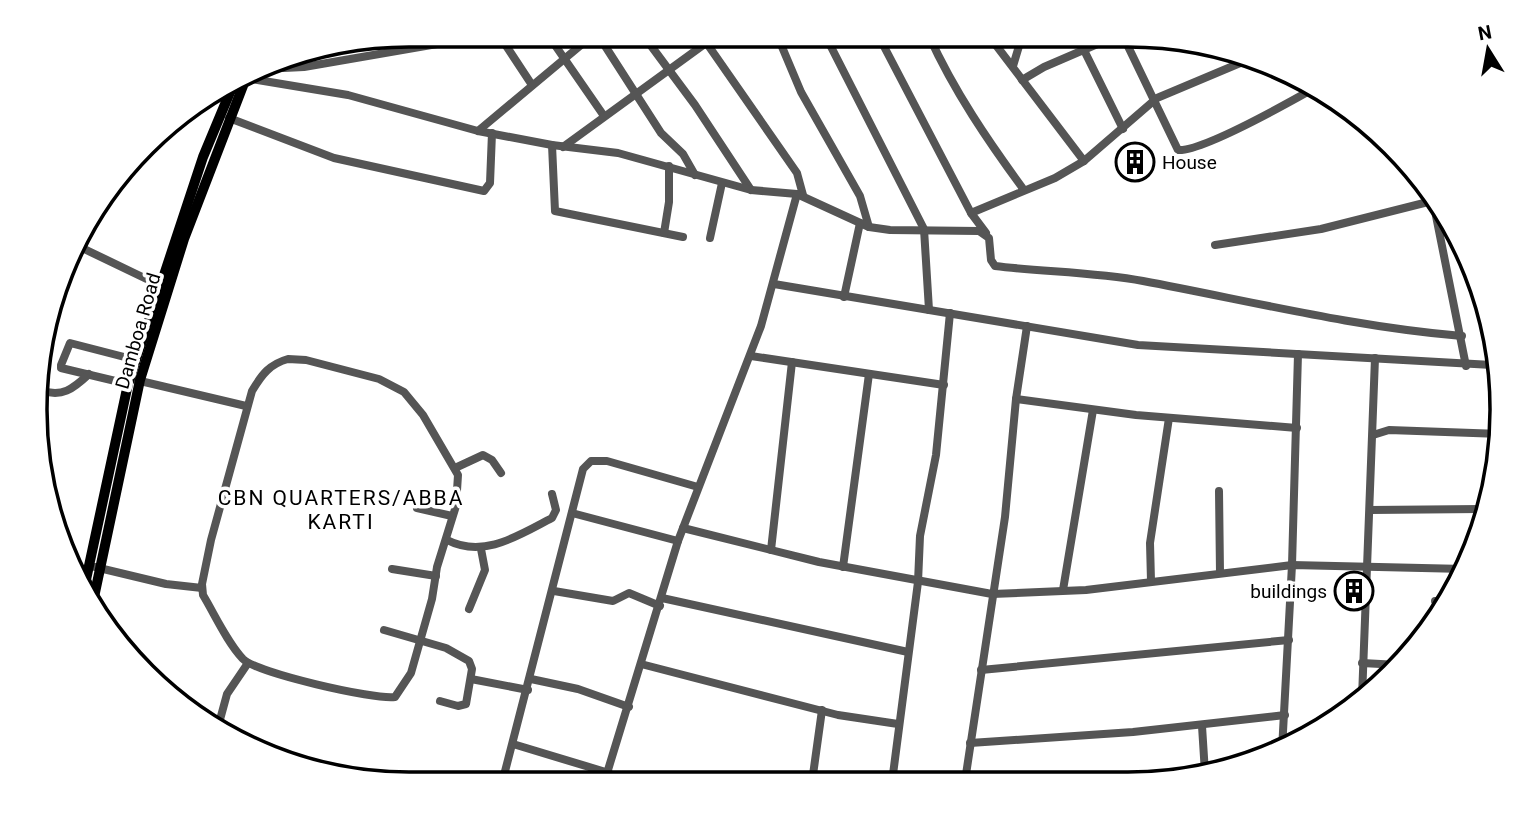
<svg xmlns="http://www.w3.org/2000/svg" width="1537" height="819" font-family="Roboto,sans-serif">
<rect width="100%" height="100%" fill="#fff"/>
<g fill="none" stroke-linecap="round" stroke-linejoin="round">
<g stroke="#555" stroke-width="8">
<polyline points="499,35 532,85"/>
<polyline points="548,35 604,116"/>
<polyline points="598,35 661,133 683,154 695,175"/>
<polyline points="643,35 695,105 751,190"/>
<polyline points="701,35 797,173 803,195"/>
<polyline points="777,35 801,92 860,196 869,227"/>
<polyline points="825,35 924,229 929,310"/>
<polyline points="878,35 971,213 986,233"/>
<path d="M929 36C954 91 988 141 1024 190"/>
<polyline points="989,36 1084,161"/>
<polyline points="1077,36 1123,129"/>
<path d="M1123 36 1178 150C1202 152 1288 103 1313 89"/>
<polyline points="271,65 284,68 304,67 489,35"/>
<polyline points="1013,66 1022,36"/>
<path d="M246 78 348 95 478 131 552 145 618 153 751 190 797 194 869 227 890 230 979 231 989 238 991 260 995 266C1044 272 1094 272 1143 281 1250 301 1354 327 1462 336"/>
<polyline points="1022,80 1044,67 1116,36"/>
<polyline points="229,118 334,158 484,191 490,183 492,133"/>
<polyline points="478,131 593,35"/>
<polyline points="552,145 555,211 683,237"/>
<polyline points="563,147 717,35"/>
<polyline points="1434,206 1466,366"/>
<polyline points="971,213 1055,178 1084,161 1157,98 1245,61"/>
<polyline points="664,233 669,202 669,166"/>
<polyline points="710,238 722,183"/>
<polyline points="1215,245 1321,229 1432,201"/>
<polyline points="78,246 159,285"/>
<polyline points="774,284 1138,345 1492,365"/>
<polyline points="844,297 860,223"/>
<polyline points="751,356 944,385"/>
<path d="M288 359 306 360 379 379 404 392 423 415 458 475 456 506 437 567 432 599 411 673 395 697C374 700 257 673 243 659 227 642 215 615 203 595L202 584 211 540 252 391C262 374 270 364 288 359Z"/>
<polyline points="136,380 246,406"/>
<polyline points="128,384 61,368 61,365 70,343 136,360"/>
<path d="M40 390C62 398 73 389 89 374"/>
<polyline points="1016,399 1136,415 1297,428"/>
<polyline points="1373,435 1389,430 1501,434"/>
<polyline points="455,468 483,455 492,460 501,473"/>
<polyline points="1219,491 1220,572"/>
<polyline points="417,508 452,516"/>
<polyline points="1370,510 1481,509"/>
<polyline points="572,513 678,541"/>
<polyline points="683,528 819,562 992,594 1086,590 1292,565 1465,569"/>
<path d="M447 540C484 559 519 535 552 518L556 510 552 494"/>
<polyline points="771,550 792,362"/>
<polyline points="95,567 166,584 202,588"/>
<polyline points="843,567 869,374"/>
<polyline points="392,569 436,576"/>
<polyline points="1151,581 1150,543 1169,418"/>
<polyline points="1063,590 1093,410"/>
<polyline points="554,591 613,601 629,593 660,606"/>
<polyline points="662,598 908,652"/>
<polyline points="1435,601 1445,602"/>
<polyline points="469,609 485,570 481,549"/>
<polyline points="384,630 446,648 469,661 472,669 466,704 458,706 440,701"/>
<polyline points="1362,663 1399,665"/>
<polyline points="641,664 838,715 898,724"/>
<polyline points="981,670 1289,640"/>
<polyline points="471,679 528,690"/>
<polyline points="531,679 578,689 629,707"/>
<polyline points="1362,698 1375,358"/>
<polyline points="1202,726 1205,773"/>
<polyline points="218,727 227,694 248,663"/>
<polyline points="970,743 1133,732 1285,715"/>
<polyline points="513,744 609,773"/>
<polyline points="1282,750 1292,565 1298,354"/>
<polyline points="965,781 1005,517 1016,399 1027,326"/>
<polyline points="812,782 822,710"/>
<polyline points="892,782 918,582 920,536 936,455 950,313"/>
<polyline points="502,783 583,469 591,461 607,461 698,487"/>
<polyline points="604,783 678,541 761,326 797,194"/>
</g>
<g stroke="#000" stroke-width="10">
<polyline points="84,589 128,384 203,157 233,85"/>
<polyline points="93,602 140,380 184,239 246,78"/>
</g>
</g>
<defs>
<symbol id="building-ring" viewBox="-11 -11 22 22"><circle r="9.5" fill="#fff" stroke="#000" stroke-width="1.5"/><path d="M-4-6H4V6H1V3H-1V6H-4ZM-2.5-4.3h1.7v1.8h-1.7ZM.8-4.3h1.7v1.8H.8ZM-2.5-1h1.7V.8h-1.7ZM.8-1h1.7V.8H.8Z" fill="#000"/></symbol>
</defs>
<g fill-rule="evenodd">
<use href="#building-ring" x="1113" y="140" width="44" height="44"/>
<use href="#building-ring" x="1332" y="569" width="44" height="44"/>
</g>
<g text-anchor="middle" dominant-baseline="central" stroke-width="7" stroke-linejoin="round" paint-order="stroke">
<g font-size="19" fill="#000" stroke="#fff" text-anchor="start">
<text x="1162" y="162">House</text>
<text x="1327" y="591" text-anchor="end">buildings</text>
</g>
<g font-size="19" fill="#000" stroke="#fff">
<text transform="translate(138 331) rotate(-74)">Damboa Road</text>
</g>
<g font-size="21" letter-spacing="2" fill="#000" stroke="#fff">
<text x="341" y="498">CBN QUARTERS/ABBA<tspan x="341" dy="24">KARTI</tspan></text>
</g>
</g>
<path d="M0 0H1537V819H0ZM409 47H1128A362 362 0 0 1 1490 409V410A362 362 0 0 1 1128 772H409A362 362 0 0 1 47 410V409A362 362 0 0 1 409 47Z" fill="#fff" fill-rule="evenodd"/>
<path fill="none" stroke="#000" stroke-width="3.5" d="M409 47H1128A362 362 0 0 1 1490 409V410A362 362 0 0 1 1128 772H409A362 362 0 0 1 47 410V409A362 362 0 0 1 409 47Z"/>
<g transform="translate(1488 49) rotate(349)" stroke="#ffffff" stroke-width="5" paint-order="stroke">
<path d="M0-5L12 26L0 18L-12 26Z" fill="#000000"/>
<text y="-10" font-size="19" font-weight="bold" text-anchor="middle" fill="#000000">N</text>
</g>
</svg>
